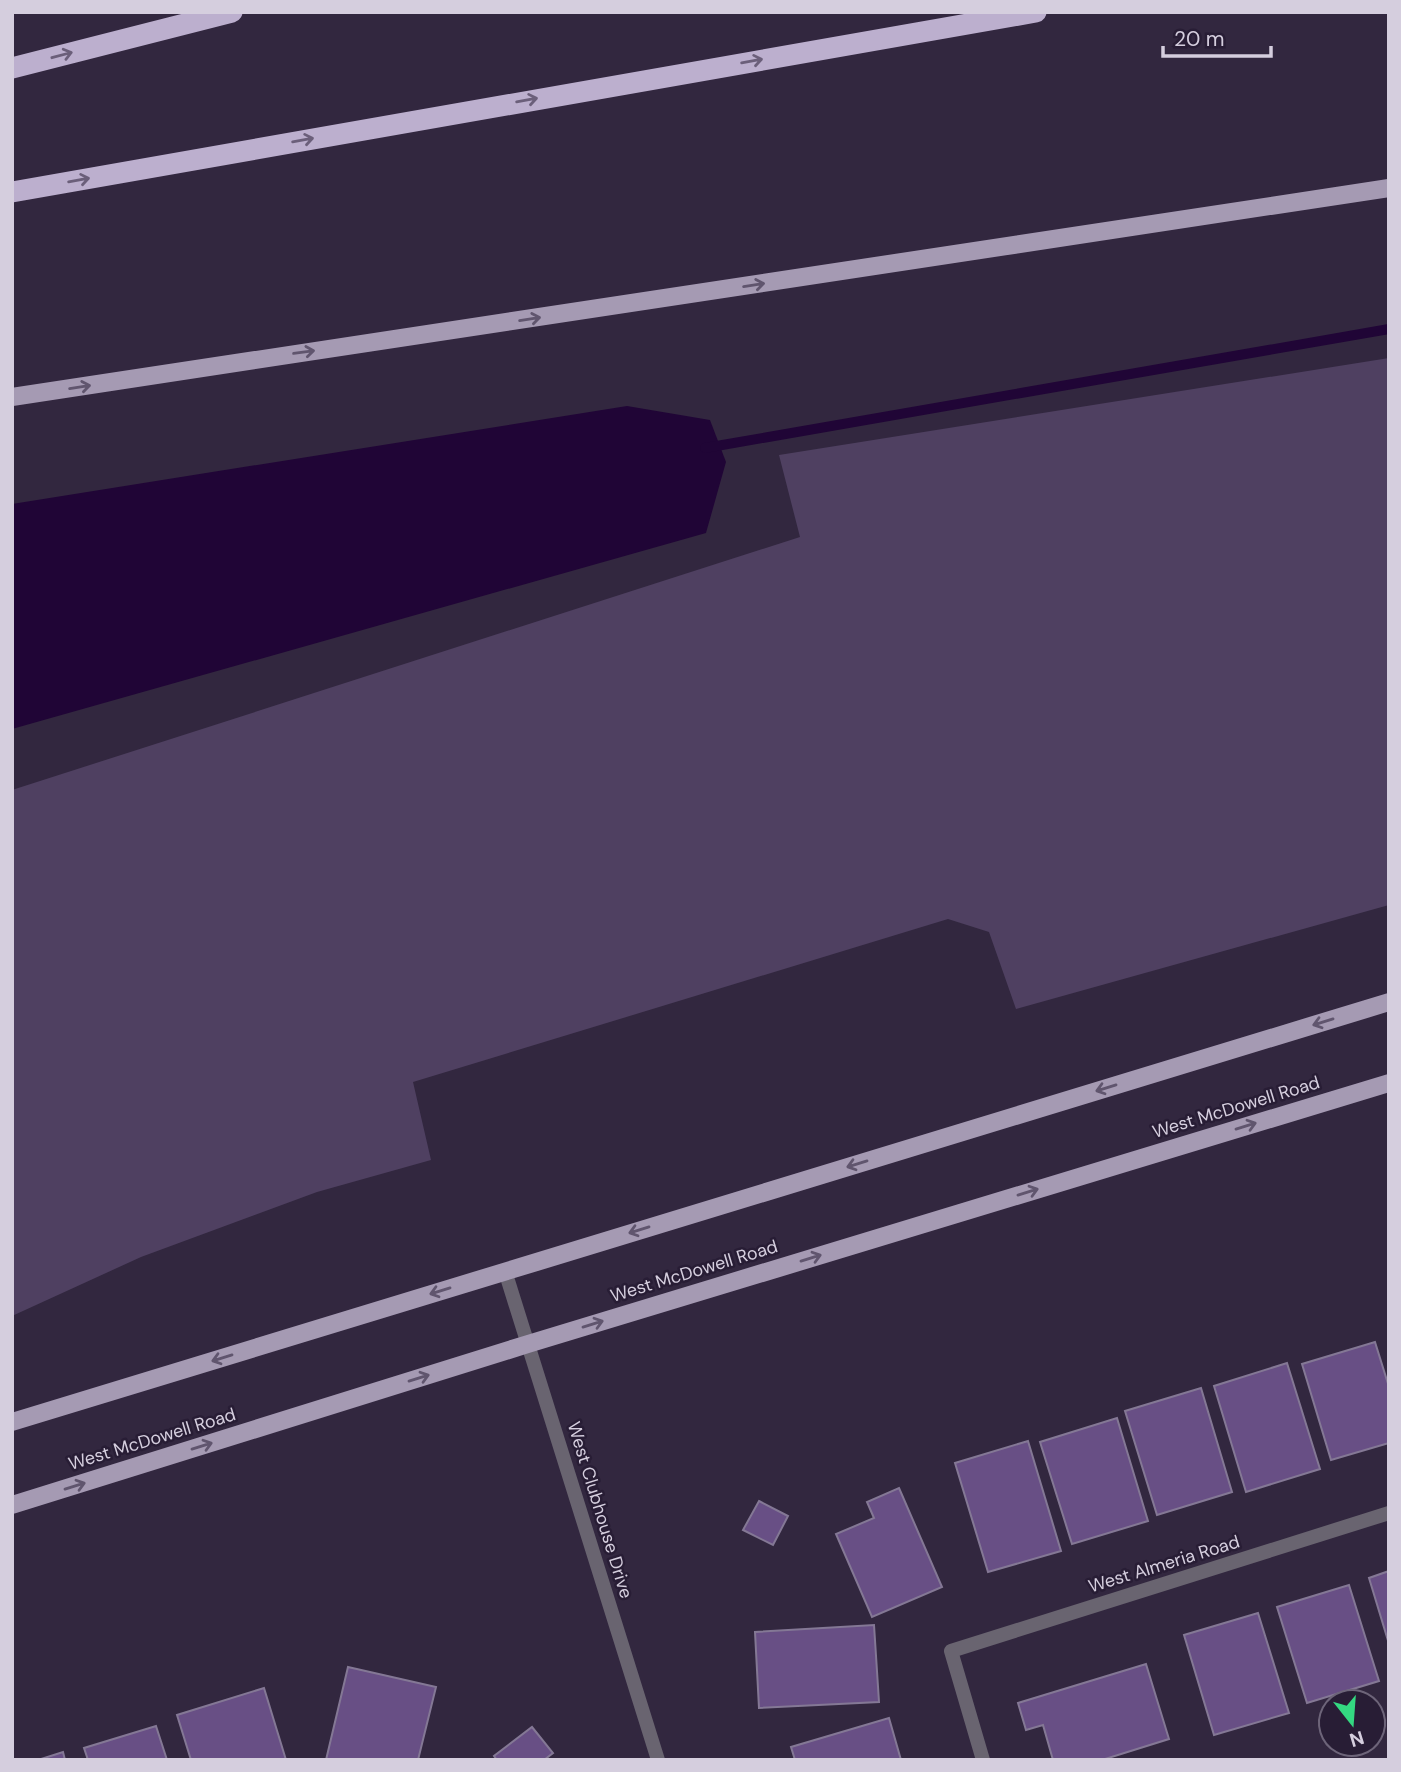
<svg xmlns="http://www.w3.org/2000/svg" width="1401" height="1772" font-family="'DM Sans',sans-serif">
<rect width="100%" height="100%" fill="#32273f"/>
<polygon fill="#4f4061" points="1389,358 1389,905 1016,1009 989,932 948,919 413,1082 431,1160 317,1192 141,1257 12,1316 12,790 800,537 779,455"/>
<polygon fill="#200536" points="627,406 710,420 726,462 706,533 12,729 12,504"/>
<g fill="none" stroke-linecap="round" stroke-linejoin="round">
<polyline stroke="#200536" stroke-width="10" points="705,448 1389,329"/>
</g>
<g fill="#684f85" stroke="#847895" stroke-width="2">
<polygon points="1375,1342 1389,1387 1389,1443 1331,1460 1302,1364"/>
<polygon points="1287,1363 1320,1469 1246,1492 1214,1386"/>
<polygon points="1201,1388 1232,1492 1157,1515 1125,1411"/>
<polygon points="1117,1418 1148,1521 1072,1544 1040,1442"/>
<polygon points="1028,1441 1061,1551 988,1572 955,1463"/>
<polygon points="899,1488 942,1587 872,1617 836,1534 874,1518 867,1502"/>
<polygon points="759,1501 788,1516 773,1545 743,1530"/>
<polygon points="1389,1571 1389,1644 1369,1578"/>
<polygon points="1349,1585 1379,1681 1307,1703 1277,1607"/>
<polygon points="1258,1613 1289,1713 1214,1735 1184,1635"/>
<polygon points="874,1625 879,1702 759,1708 755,1632"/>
<polygon points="1146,1664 1169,1739 1102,1760 1053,1760 1043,1725 1026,1730 1018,1703"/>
<polygon points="348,1667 436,1687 418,1760 326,1760"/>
<polygon points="264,1688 286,1760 191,1760 177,1715"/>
<polygon points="889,1718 901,1760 795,1760 791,1747"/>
<polygon points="156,1726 167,1760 88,1760 84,1748"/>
<polygon points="532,1727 553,1753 544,1760 497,1760 494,1756"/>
<polygon points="63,1752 65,1760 38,1760"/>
</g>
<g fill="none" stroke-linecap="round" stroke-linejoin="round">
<polyline stroke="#696470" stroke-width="14" points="983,1760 951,1651 1389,1513"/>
<polyline stroke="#696470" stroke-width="14" points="505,1271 658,1760"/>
<g stroke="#a59ab3" stroke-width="18">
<polyline points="12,397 1389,188"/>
<polyline points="12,1422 1389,1002"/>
<polyline points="12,1505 528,1344 1389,1083"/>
</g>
<g stroke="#bcafce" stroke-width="21">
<polyline points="12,68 232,12"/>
<polyline points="12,192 1036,12"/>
</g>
</g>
<defs><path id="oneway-shaft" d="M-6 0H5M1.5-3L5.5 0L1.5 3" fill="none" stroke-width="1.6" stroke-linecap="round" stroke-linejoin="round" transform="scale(1.75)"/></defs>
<g stroke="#6b5f7a">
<use href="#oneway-shaft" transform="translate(62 55) rotate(-15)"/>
<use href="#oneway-shaft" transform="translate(752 61) rotate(-10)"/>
<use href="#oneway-shaft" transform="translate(527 100) rotate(-10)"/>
<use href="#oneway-shaft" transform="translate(303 140) rotate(-10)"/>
<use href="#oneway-shaft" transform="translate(79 180) rotate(-10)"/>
</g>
<g stroke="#60556e">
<use href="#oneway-shaft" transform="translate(754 285) rotate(-9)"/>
<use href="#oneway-shaft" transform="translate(530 319) rotate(-9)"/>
<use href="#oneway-shaft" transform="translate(304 352) rotate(-8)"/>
<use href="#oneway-shaft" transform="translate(80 387) rotate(-9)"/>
<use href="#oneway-shaft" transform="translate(1323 1022) rotate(163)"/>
<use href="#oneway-shaft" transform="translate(1106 1088) rotate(163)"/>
<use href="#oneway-shaft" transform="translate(1246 1126) rotate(-17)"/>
<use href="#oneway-shaft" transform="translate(857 1164) rotate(163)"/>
<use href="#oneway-shaft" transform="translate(1028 1192) rotate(-17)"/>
<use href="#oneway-shaft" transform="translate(639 1230) rotate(163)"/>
<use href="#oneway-shaft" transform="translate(811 1258) rotate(-17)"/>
<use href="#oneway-shaft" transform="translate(440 1291) rotate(163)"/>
<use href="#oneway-shaft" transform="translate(593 1324) rotate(-17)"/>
<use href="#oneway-shaft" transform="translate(222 1358) rotate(163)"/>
<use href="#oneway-shaft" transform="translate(419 1378) rotate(-17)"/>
<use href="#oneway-shaft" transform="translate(202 1446) rotate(-17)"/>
<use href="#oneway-shaft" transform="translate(75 1486) rotate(-17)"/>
</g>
<g text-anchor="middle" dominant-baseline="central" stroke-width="5" stroke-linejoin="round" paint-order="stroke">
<g font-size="18" fill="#d5cede" stroke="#281d35">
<text transform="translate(1236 1107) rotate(-17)">West McDowell Road</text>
<text transform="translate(694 1271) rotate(-17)">West McDowell Road</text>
<text transform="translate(152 1439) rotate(-17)">West McDowell Road</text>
<text transform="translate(600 1510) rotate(73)">West Clubhouse Drive</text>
<text transform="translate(1164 1564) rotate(-17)">West Almeria Road</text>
</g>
</g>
<rect width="1401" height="1772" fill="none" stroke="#d5cede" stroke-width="28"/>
<g transform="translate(1352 1723) rotate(163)"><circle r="33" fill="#281d35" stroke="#6d6479" stroke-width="2"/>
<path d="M0-5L12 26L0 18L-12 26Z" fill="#34d881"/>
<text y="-10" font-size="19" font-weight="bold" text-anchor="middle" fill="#d5cede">N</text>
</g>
<path d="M1163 46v10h108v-10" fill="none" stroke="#d5cede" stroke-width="3.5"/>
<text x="1174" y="46" font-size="21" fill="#d5cede" stroke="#281d35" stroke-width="5" paint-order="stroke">20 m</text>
</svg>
